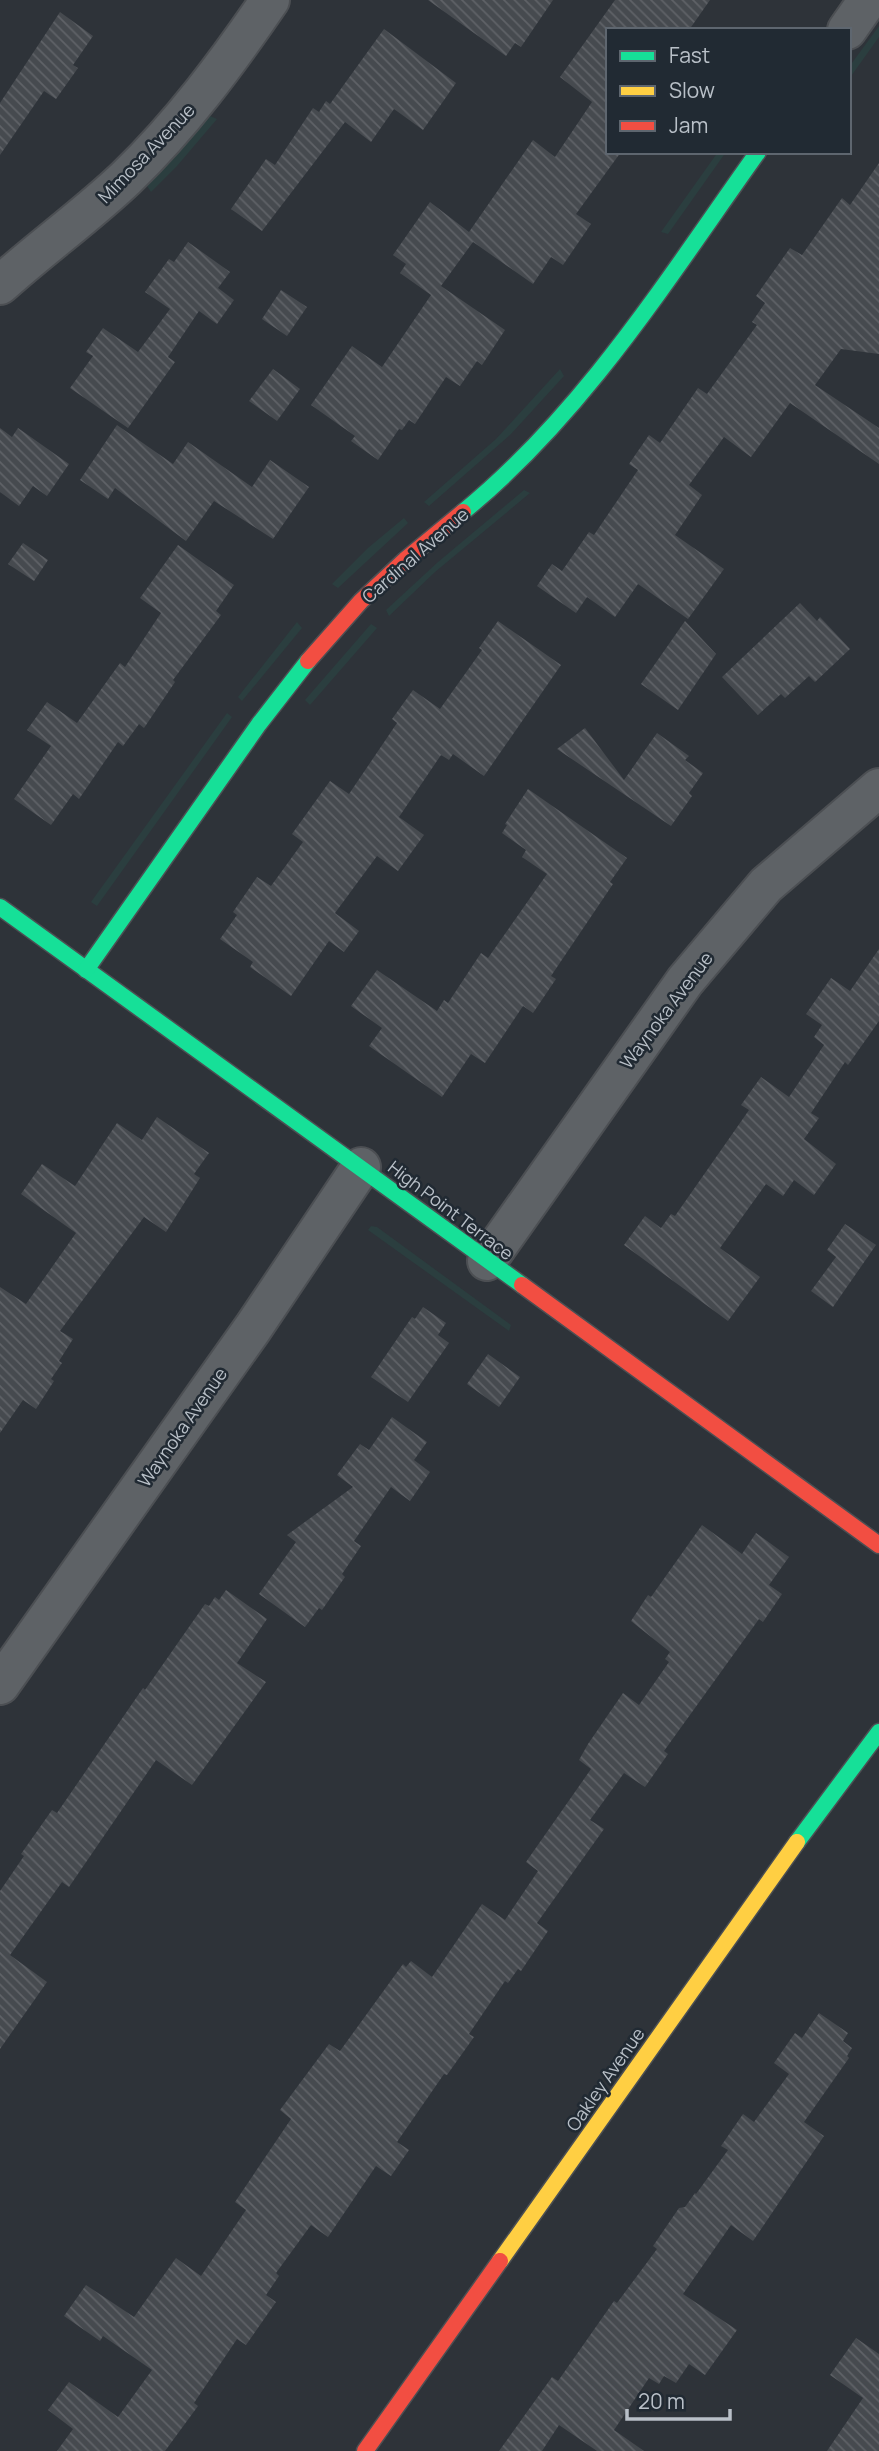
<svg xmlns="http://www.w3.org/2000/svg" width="879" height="2451" font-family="Manrope,sans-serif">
<defs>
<pattern id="building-back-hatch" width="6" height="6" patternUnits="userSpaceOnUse" patternTransform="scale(1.75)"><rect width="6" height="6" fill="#464a4f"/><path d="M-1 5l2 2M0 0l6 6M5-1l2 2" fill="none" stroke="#5f6267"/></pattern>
</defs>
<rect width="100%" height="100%" fill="#2e3339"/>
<g fill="#2b3e3f">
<polygon points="879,26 879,37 849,79 849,67"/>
<polygon points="210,116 217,119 177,166 151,192 147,186"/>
<polygon points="718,152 726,152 668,234 661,232"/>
<polygon points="560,369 564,376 511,434 429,506 424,502 496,439"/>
<polygon points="524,490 530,493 435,572 389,616 386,610 438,562"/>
<polygon points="404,518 408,523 338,588 332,584 368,548"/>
<polygon points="297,622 302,628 242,701 238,697"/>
<polygon points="371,624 377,628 310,705 305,700"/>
<polygon points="227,713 232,717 97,906 91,902"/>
<polygon points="371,1226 377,1227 511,1325 509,1331 368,1230"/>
</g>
<g fill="url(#building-back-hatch)">
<polygon points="428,0 553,0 521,47 515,43 506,56"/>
<polygon points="615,0 710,0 689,30 608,30 608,152 621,152 576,214 591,224 563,265 551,257 533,284 473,242 441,286 505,330 482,365 477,361 460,386 446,377 415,424 409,420 402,430 399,429 378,460 351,441 355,436 311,405 352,346 382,367 431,295 400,273 406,264 393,255 430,202 469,232 533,140 555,157 592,102 560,77"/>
<polygon points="60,12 93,36 73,65 78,68 56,99 44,91 0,155 0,103"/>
<polygon points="384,29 456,83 423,130 394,109 371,142 345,122 262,231 231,209 266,159 275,165 313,108 319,112 326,101 330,104"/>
<polygon points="879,163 879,354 841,349 815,385 879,428 879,464 790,403 751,457 724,437 689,485 702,495 675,535 724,569 688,619 638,584 615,617 587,597 576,613 537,586 552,564 562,571 589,532 594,535 638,470 629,464 649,435 660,443 698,388 707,394 757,325 752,322 765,303 756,296 790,248 802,255 842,198 850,205"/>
<polygon points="188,242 230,272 218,288 234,300 217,324 199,311 168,357 175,362 128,428 70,388 93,356 86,352 103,328 138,352 170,309 145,292 169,259 174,262"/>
<polygon points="281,290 307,307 287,336 262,319"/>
<polygon points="273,369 300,389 277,421 249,401"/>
<polygon points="117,425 173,464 188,442 252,487 270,460 309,487 273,539 214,501 186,541 115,488 108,499 80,480"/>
<polygon points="0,428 12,437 18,428 69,464 47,496 33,486 19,506 0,492"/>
<polygon points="23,543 48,560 34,581 8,564"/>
<polygon points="178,545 234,585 216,611 221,615 173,680 175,682 144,728 139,724 123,746 118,742 79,799 73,794 51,825 14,799 51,746 27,730 47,702 77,723 120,663 125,667 161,613 140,598"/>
<polygon points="800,603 817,621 820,617 850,649 815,682 809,676 785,698 781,694 758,715 722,677"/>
<polygon points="498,621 561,665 484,776 453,754 449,760 441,755 399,817 424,835 398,871 377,856 335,913 359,931 344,952 329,941 291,996 250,967 253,962 220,939 237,915 233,912 257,877 271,886 303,842 292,834 330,781 349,794 397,723 392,719 413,690 440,709 482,650 479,648"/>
<polygon points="685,621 716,654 678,710 641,684"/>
<polygon points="585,728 624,780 657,733 689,756 685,760 703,773 689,793 692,796 671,826 557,749"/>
<polygon points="528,789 627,858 610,882 613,884 551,976 556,979 533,1013 523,1006 485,1063 471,1054 442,1097 369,1046 382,1028 351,1006 377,970 437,1011 444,1000 448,1003 481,953 488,958 547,874 522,857 526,850 502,833 507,825 505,824"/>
<polygon points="879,949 879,1021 848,1065 845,1062 811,1113 819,1118 804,1139 836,1164 814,1195 794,1180 783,1196 766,1184 720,1248 760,1277 728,1321 624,1245 645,1216 661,1228 671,1214 675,1216 749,1110 741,1105 761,1077 789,1097 824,1045 814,1037 822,1025 806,1014 831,978 850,991"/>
<polygon points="157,1117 209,1153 194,1174 200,1178 166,1232 144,1217 60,1331 73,1339 59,1361 62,1363 51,1379 54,1381 36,1409 23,1400 0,1433 0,1287 26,1304 76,1233 21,1194 42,1164 75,1186 117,1123 142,1140"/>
<polygon points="845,1224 876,1245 833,1307 811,1291 836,1257 827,1250"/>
<polygon points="423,1307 446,1323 438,1335 449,1343 408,1402 371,1377 412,1317 415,1319"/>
<polygon points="488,1354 520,1377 499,1407 467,1384"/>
<polygon points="392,1417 427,1442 414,1460 430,1472 410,1501 391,1487 354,1541 361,1546 342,1574 345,1577 322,1610 319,1608 305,1627 259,1594 296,1542 287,1535 353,1487 337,1475 360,1444 369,1450"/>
<polygon points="702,1525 742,1554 756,1533 789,1557 769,1585 782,1594 763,1622 759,1619 664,1751 668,1754 645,1787 624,1773 590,1820 604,1829 537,1923 548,1931 521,1971 518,1969 508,1983 505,1981 469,2034 474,2037 447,2075 444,2074 397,2142 409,2150 391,2176 376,2166 328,2237 311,2225 276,2273 279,2276 266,2295 276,2302 246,2345 237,2339 194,2403 198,2406 165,2451 57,2451 73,2429 48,2410 69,2382 118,2417 152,2370 103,2336 100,2341 64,2316 86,2285 134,2317 176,2258 201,2276 246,2210 235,2202 291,2119 280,2110 329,2044 340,2051 403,1964 406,1967 411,1961 432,1977 482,1904 505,1920 538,1871 526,1862 591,1769 579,1760 588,1744 623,1693 639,1705 669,1662 665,1659 670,1652 631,1621 648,1595 651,1597"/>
<polygon points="226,1590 267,1619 237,1663 266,1682 192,1785 156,1760 69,1887 62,1882 10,1955 47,1982 0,2049 0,1891 24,1856 21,1854 52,1810 57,1813 143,1688 145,1690 205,1604 209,1606 215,1597 219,1600"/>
<polygon points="819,2013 848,2033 843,2041 852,2048 847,2056 849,2058 804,2122 824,2136 753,2241 731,2225 683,2294 737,2330 705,2375 689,2364 676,2383 664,2376 659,2384 649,2378 614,2430 644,2451 597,2451 559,2425 542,2451 499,2451 552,2377 558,2381 614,2301 617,2303 657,2249 653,2246 679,2208 685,2207 695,2193 696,2194 728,2150 721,2146 743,2114 754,2122 789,2074 774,2063 795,2033 802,2038"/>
<polygon points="856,2338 879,2354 879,2451 827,2451 863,2398 830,2375"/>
</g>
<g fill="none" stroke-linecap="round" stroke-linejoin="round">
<defs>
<g id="street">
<polyline points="847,30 868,0"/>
<path d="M0 285C41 248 86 216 126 178 181 125 227 63 270 0"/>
<polyline points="487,1261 685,981 766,885 879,788"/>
<polyline points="0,1685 253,1328 361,1167"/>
</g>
<g id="fast">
<path d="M463 512C584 413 668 278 758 152"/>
<polyline points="0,907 522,1285"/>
<polyline points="86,970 259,724 308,661"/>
<polyline points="797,1842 879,1732"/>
</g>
<polyline id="slow" points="500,2261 797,1842"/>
<g id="jam">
<polyline points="308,661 361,601 405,560 463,512"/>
<polyline points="522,1285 879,1545"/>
<polyline points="365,2451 500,2261"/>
</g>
</defs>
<use href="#street" stroke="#4c4f53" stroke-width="42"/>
<use href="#fast" stroke="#4c4f53" stroke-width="19"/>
<use href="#slow" stroke="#4c4f53" stroke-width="19"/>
<use href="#jam" stroke="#4c4f53" stroke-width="19"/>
<use href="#street" stroke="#5e6266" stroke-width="38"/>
<use href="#fast" stroke="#16e098" stroke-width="16"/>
<use href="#slow" stroke="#ffcf43" stroke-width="16"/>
<use href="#jam" stroke="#f24e42" stroke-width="16"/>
</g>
<g text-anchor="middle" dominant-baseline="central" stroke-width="5" stroke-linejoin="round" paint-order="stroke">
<g font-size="18" fill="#b9c0c8" stroke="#212a33">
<text transform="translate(146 153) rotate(-46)">Mimosa Avenue</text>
<text transform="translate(415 555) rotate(-41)">Cardinal Avenue</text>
<text transform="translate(666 1010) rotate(-53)">Waynoka Avenue</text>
<text transform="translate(451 1210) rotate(37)">High Point Terrace</text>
<text transform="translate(182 1427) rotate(-55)">Waynoka Avenue</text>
<text transform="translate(605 2079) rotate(-55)">Oakley Avenue</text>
</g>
</g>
<rect x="606" y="28" width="245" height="126" fill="#212a33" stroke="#5e666f" stroke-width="2"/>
<rect x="620" y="51" width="35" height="10" fill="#16e098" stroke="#5e666f" stroke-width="2"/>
<text x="669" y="63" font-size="21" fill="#b9c0c8">Fast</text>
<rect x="620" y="86" width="35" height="10" fill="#ffcf43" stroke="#5e666f" stroke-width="2"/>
<text x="669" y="98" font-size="21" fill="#b9c0c8">Slow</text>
<rect x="620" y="121" width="35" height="10" fill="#f24e42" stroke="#5e666f" stroke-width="2"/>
<text x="669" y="133" font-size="21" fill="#b9c0c8">Jam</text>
<path d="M627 2409v10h103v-10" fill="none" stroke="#b9c0c8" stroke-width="3.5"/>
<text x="638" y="2409" font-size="21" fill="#b9c0c8" stroke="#212a33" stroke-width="5" paint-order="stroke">20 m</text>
</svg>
